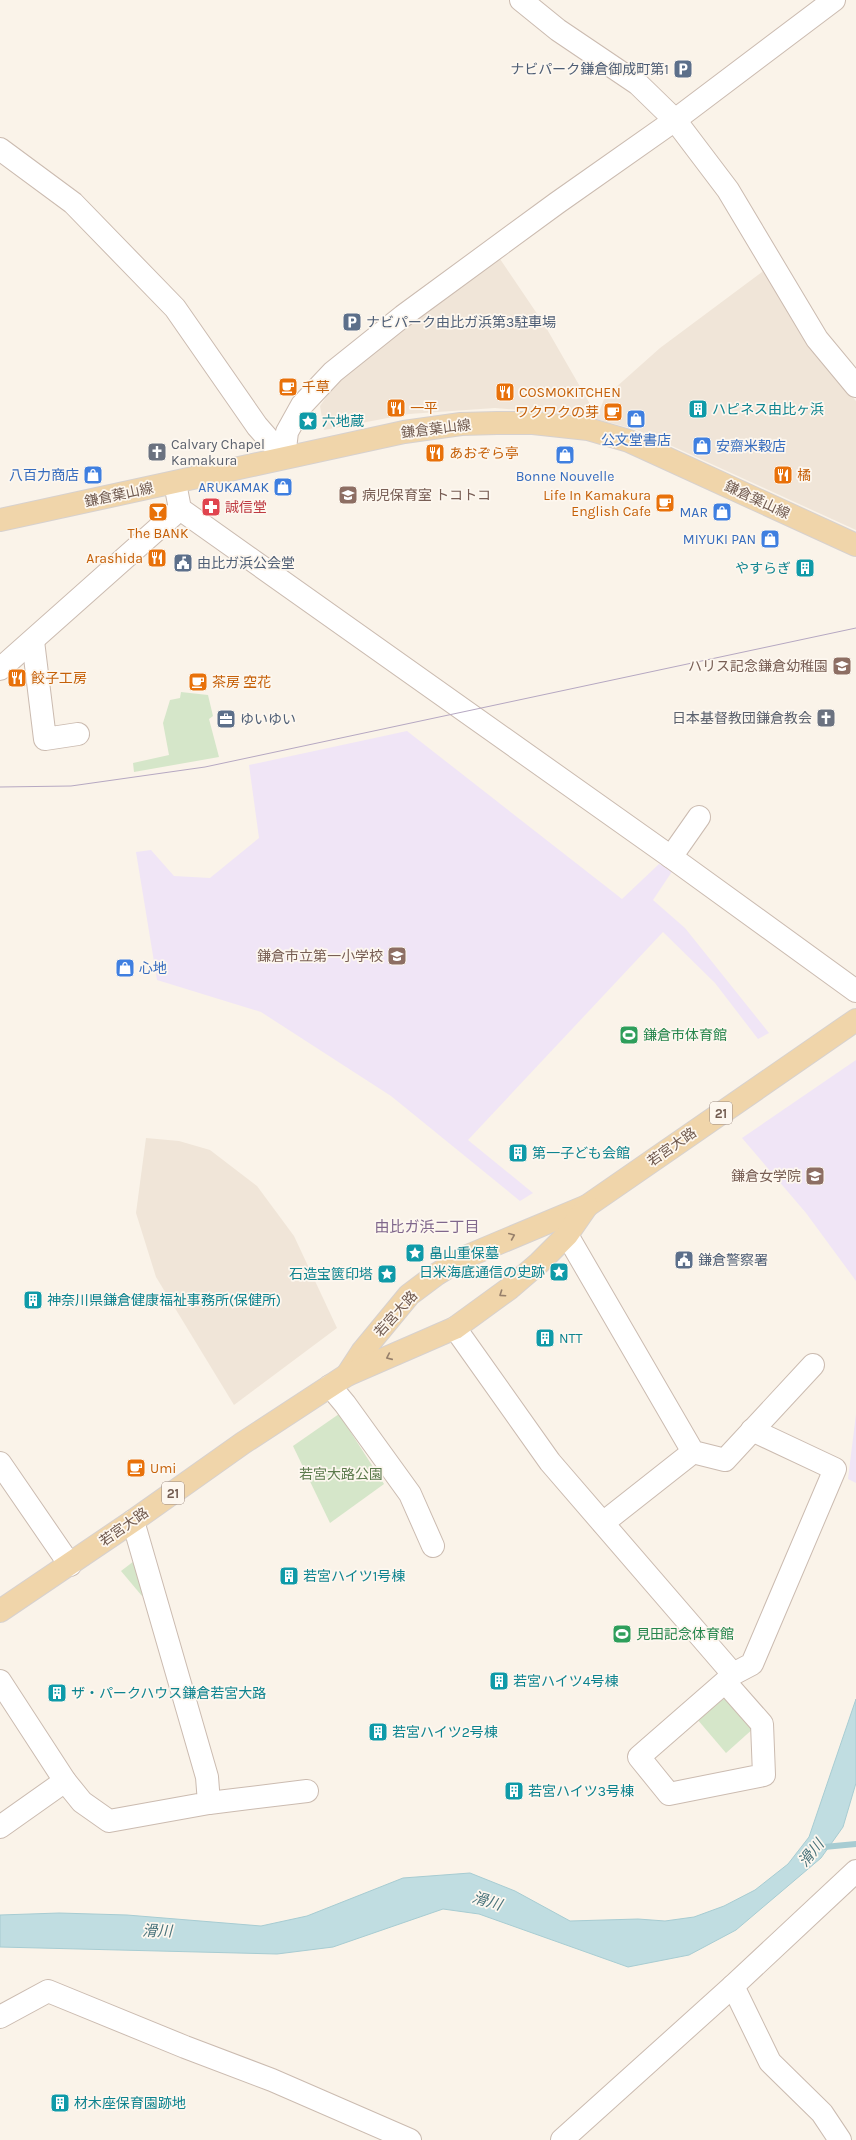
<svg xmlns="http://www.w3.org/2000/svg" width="856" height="2140" font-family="Karla,'Noto Sans JP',sans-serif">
<rect width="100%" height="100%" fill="#faf3e9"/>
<g fill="#f0e5d8">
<polygon points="498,256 544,324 590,404 588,416 495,408 409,414 324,430 320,406 333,387 348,371"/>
<polygon points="766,269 808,345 856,401 856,530 637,430 596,419 605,397 660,348"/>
<polygon points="146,1138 179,1141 210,1150 257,1186 294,1236 337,1328 234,1405 156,1277 136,1213"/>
</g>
<g fill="#f0e5f6">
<polygon points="407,731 622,899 659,864 673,870 653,900 685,928 769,1033 758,1039 715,983 663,932 468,1140 533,1193 520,1201 391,1096 261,1012 157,980 136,852 151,850 174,876 210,878 259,838 249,765"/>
<polygon points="856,1060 856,1281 806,1213 742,1138"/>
<polygon points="856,1414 856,1483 848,1479"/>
</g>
<g fill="#d5e6c9">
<polygon points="181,692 208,695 213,716 209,719 219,757 134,772 133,763 169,755 163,723 170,700 180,698"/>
<polygon points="339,1414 384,1484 330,1523 293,1446"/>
<polygon points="138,1558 148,1592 142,1596 121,1571"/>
<polygon points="729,1695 755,1727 726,1753 697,1719"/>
</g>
<polygon fill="#c0dde1" stroke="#a7ccd2" points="856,1699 856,1783 843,1827 821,1858 736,1930 689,1955 628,1967 479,1914 443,1909 333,1947 277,1954 0,1947 0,1915 59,1913 127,1915 261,1926 307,1916 403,1878 470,1873 515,1891 570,1921 638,1919 665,1921 694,1917 724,1906 755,1890 788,1864 809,1837"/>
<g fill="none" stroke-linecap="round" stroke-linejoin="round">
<polyline stroke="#a7ccd2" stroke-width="6" points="824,1847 856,1844"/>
<defs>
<g id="minor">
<polyline points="521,0 558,30 638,84 675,120 728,190 817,339 856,386"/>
<polyline points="0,149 73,203 175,308 257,426 284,457"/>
<polyline points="284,457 287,432 302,405 333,372 403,316 557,203 675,120 834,0"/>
<polyline points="175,483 180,509 671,857 856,991"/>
<polyline points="33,641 45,739 78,734"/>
<polyline points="0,669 180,509"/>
<polyline points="671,857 699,817"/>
<polyline points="567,1235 693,1452 725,1460 813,1365"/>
<polyline points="455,1328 550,1462 733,1674"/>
<polyline points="330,1386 345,1404 410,1494 433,1546"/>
<polyline points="0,1463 70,1565"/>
<polyline points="603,1523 693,1452"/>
<polyline points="0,1681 65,1781 82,1802 109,1821 209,1803 207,1777 133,1521"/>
<polyline points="725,1682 762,1724 764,1775 669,1794 639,1757 725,1682 733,1674 752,1664 835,1469 752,1430"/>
<polyline points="209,1803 307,1791"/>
<polyline points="0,1827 65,1781"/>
<polyline points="733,1986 770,2062 822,2113 840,2140"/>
<polyline points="0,2017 48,1991 185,2047 272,2080 410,2140"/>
<polyline points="562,2140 733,1986 856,1871"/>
</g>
<g id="major">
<polyline points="0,520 404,432 461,424 497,423 533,423 588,429 629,441 856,545"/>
<polyline points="347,1375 362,1352 409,1295 437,1274 463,1258 587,1206 856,1020"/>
<polyline points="0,1611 133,1521 243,1443 347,1375 455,1328 510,1288 539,1263 567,1235 587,1206"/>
</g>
</defs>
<use href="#minor" stroke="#cbbbb0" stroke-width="24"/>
<use href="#major" stroke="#d7d1ce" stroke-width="24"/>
<use href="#minor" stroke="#fff" stroke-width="22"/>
<use href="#major" stroke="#f0d5aa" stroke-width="22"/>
<polyline stroke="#b6a8c2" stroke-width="1" points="0,787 71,786 205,767 856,628"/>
</g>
<defs><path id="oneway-chevron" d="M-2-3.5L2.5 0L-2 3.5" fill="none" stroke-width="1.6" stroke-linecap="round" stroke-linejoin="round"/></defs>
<g stroke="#97806b">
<use href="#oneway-chevron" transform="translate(512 1236) rotate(-23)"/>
<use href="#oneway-chevron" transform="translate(502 1294) rotate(146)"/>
<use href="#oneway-chevron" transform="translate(389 1357) rotate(156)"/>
</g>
<defs>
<symbol id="parking-square" viewBox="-11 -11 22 22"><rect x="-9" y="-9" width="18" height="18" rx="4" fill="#5c6f8a" stroke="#fdf7ef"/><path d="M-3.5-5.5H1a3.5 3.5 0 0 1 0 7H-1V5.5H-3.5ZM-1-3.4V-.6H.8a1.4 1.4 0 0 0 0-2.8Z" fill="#fff"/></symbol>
<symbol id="cafe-square" viewBox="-11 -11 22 22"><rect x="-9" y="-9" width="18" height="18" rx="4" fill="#e8710a" stroke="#fdf7ef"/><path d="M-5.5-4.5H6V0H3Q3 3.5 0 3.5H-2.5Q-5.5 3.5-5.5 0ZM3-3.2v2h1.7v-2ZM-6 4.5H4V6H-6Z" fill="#fff"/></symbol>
<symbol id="restaurant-square" viewBox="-11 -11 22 22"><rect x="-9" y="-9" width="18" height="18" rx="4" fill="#e8710a" stroke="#fdf7ef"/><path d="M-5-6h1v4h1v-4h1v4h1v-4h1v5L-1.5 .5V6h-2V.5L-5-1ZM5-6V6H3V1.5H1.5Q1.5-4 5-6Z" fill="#fff"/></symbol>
<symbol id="building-square" viewBox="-11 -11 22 22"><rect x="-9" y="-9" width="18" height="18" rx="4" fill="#0f9aa8" stroke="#fdf7ef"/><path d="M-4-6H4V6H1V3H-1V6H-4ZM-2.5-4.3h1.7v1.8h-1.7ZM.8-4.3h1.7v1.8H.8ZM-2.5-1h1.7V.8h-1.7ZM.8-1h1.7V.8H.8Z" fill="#fff"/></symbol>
<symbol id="shop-square" viewBox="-11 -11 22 22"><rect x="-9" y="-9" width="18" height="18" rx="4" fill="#3f7fe0" stroke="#fdf7ef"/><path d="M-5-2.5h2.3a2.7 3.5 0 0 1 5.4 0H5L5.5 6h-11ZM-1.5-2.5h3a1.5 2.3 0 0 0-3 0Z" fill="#fff"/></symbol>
<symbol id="sight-square" viewBox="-11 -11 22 22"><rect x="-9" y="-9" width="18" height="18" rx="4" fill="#0f9aa8" stroke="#fdf7ef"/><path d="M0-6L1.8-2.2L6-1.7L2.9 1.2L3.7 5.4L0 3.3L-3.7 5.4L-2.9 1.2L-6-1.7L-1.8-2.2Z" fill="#fff"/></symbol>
<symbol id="church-square" viewBox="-11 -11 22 22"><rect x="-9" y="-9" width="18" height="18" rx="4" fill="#6b7280" stroke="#fdf7ef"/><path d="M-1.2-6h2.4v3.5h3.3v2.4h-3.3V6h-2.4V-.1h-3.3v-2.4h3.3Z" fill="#fff"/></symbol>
<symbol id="school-square" viewBox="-11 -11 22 22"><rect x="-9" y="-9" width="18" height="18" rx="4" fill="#8d6e63" stroke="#fdf7ef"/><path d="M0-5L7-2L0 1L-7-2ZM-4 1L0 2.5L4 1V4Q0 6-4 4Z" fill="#fff"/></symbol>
<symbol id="pharmacy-square" viewBox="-11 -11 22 22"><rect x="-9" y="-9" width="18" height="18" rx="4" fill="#e0444e" stroke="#fdf7ef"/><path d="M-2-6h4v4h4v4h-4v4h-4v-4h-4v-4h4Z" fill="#fff"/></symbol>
<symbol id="bar-square" viewBox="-11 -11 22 22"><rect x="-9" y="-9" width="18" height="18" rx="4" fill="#e8710a" stroke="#fdf7ef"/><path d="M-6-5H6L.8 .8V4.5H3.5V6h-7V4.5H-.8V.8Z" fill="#fff"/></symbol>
<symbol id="civic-square" viewBox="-11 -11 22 22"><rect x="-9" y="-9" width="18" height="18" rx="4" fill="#5c6f8a" stroke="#fdf7ef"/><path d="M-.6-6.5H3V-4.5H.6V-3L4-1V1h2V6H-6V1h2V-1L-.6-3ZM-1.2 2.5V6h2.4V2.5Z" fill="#fff"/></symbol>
<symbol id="office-square" viewBox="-11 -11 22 22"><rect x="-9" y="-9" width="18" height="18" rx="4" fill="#5c6f8a" stroke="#fdf7ef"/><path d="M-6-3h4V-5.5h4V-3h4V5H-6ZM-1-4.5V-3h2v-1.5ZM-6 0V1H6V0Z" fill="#fff"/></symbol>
<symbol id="stadium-square" viewBox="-11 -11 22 22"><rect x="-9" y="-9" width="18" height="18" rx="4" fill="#2e9e5b" stroke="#fdf7ef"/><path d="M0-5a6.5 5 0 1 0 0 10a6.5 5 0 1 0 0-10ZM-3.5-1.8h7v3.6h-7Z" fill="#fff"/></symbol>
</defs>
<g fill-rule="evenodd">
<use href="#parking-square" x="672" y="58" width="22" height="22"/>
<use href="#parking-square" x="341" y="311" width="22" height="22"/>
<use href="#cafe-square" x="277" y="376" width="22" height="22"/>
<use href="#restaurant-square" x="494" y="381" width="22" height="22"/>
<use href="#restaurant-square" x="385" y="397" width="22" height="22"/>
<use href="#building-square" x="687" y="398" width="22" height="22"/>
<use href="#cafe-square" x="602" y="401" width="22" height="22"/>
<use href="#shop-square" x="625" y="408" width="22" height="22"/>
<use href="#sight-square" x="297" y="410" width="22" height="22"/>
<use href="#shop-square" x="691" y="435" width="22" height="22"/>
<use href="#church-square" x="146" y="441" width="22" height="22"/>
<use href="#restaurant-square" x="424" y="442" width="22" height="22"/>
<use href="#shop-square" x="554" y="444" width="22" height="22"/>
<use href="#shop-square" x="82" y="464" width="22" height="22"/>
<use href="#restaurant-square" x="772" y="464" width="22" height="22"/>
<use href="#shop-square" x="272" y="476" width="22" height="22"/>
<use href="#school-square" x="337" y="484" width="22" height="22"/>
<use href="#cafe-square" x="654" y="492" width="22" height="22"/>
<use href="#pharmacy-square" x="200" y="496" width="22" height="22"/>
<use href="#bar-square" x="147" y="501" width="22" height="22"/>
<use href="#shop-square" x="711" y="501" width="22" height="22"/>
<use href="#shop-square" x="759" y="528" width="22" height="22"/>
<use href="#restaurant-square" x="146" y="547" width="22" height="22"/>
<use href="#civic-square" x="172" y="552" width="22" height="22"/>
<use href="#building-square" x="794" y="557" width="22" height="22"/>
<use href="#school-square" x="831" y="655" width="22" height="22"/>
<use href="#restaurant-square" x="6" y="667" width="22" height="22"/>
<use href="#cafe-square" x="187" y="671" width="22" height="22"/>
<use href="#church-square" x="815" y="707" width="22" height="22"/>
<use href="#office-square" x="215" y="708" width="22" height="22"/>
<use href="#school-square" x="386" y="945" width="22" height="22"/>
<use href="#shop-square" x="114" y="957" width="22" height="22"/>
<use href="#stadium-square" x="618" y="1024" width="22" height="22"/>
<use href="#building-square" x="507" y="1142" width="22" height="22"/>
<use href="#school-square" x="804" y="1165" width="22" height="22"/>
<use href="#sight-square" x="404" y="1242" width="22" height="22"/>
<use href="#civic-square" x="673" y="1249" width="22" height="22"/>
<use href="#sight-square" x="548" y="1261" width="22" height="22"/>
<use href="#sight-square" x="376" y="1263" width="22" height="22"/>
<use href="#building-square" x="22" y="1289" width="22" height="22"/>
<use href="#building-square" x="534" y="1327" width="22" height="22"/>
<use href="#cafe-square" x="125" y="1457" width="22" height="22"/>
<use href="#building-square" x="278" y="1565" width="22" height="22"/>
<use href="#stadium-square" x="611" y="1623" width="22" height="22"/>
<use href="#building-square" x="488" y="1670" width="22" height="22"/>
<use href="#building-square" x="46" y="1682" width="22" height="22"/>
<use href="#building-square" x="367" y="1721" width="22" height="22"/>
<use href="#building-square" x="503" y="1780" width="22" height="22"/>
<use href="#building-square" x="49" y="2092" width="22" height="22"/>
</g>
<g text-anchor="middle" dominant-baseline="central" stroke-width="3.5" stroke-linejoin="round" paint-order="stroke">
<g fill="#fdf7ef" stroke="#9b8a80" stroke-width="1">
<rect x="710" y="1102" width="22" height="22" rx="3"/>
<rect x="162" y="1482" width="22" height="22" rx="3"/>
</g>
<g font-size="13" font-weight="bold" fill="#715b50">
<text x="721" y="1113">21</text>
<text x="173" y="1493">21</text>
</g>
<g font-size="14" fill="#4e5e75" stroke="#fdf7ef" text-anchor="start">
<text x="669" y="69" text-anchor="end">ナビパーク鎌倉御成町第1</text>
<text x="366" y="322">ナビパーク由比ガ浜第3駐車場</text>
<text x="197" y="563">由比ガ浜公会堂</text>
<text x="240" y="719">ゆいゆい</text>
<text x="698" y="1260">鎌倉警察署</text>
</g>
<g font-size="14" fill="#c56008" stroke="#fdf7ef" text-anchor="start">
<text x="302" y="387">千草</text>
<text x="519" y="392">COSMOKITCHEN</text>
<text x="410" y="408">一平</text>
<text x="599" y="412" text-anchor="end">ワクワクの芽</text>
<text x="449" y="453">あおぞら亭</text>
<text x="797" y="475">橘</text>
<text x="651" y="495" text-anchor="end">Life In Kamakura<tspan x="651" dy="16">English Cafe</tspan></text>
<text x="158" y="533" text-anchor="middle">The BANK</text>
<text x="143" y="558" text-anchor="end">Arashida</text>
<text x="31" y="678">餃子工房</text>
<text x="212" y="682">茶房 空花</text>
<text x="150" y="1468">Umi</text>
</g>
<g font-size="14" fill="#0d838f" stroke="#fdf7ef" text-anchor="start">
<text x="712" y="409">ハピネス由比ヶ浜</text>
<text x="322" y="421">六地蔵</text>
<text x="791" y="568" text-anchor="end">やすらぎ</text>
<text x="532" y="1153">第一子ども会館</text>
<text x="429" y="1253">畠山重保墓</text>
<text x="545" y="1272" text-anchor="end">日米海底通信の史跡</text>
<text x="373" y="1274" text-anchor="end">石造宝篋印塔</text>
<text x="47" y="1300">神奈川県鎌倉健康福祉事務所(保健所)</text>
<text x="559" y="1338">NTT</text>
<text x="303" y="1576">若宮ハイツ1号棟</text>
<text x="513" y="1681">若宮ハイツ4号棟</text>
<text x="71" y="1693">ザ・パークハウス鎌倉若宮大路</text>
<text x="392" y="1732">若宮ハイツ2号棟</text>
<text x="528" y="1791">若宮ハイツ3号棟</text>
<text x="74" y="2103">材木座保育園跡地</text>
</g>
<g font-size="14" fill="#715b50" stroke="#fdf7ef">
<text transform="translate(436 429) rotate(-7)">鎌倉葉山線</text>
<text transform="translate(119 495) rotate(-12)">鎌倉葉山線</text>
<text transform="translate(757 500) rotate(25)">鎌倉葉山線</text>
<text transform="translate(672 1147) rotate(-35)">若宮大路</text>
<text transform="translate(396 1314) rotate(-48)">若宮大路</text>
<text transform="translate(124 1527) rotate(-35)">若宮大路</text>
</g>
<g font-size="14" fill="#366cbe" stroke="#fdf7ef" text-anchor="end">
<text x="636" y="440" text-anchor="middle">公文堂書店</text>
<text x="716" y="446" text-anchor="start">安齋米穀店</text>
<text x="79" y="475">八百力商店</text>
<text x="565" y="476" text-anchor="middle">Bonne Nouvelle</text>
<text x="269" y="487">ARUKAMAK</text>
<text x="708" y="512">MAR</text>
<text x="756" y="539">MIYUKI PAN</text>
<text x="139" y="968" text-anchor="start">心地</text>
</g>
<g font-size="14" fill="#5b616d" stroke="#fdf7ef" text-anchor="start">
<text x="171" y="444">Calvary Chapel<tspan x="171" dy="16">Kamakura</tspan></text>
<text x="812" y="718" text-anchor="end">日本基督教団鎌倉教会</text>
</g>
<g font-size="14" fill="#785e54" stroke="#fdf7ef" text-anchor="end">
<text x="362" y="495" text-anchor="start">病児保育室 トコトコ</text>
<text x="828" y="666">ハリス記念鎌倉幼稚園</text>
<text x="383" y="956">鎌倉市立第一小学校</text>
<text x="801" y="1176">鎌倉女学院</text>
</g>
<g font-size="14" fill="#be3a42" stroke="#fdf7ef" text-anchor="start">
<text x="225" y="507">誠信堂</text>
</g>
<g font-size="14" fill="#27864d" stroke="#fdf7ef" text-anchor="start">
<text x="643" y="1035">鎌倉市体育館</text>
<text x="636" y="1634">見田記念体育館</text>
</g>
<g font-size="14" fill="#5b7a4c" stroke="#fdf7ef">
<text x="341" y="1474">若宮大路公園</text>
</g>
<g font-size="15" fill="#80678c" stroke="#fdf7ef">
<text x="427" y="1227">由比ガ浜二丁目</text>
</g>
<g font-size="15" font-style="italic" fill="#49737b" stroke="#fdf7ef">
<text transform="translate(811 1853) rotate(-51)">滑川</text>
<text transform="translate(487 1901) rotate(17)">滑川</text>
<text transform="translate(157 1931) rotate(1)">滑川</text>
</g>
</g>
</svg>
